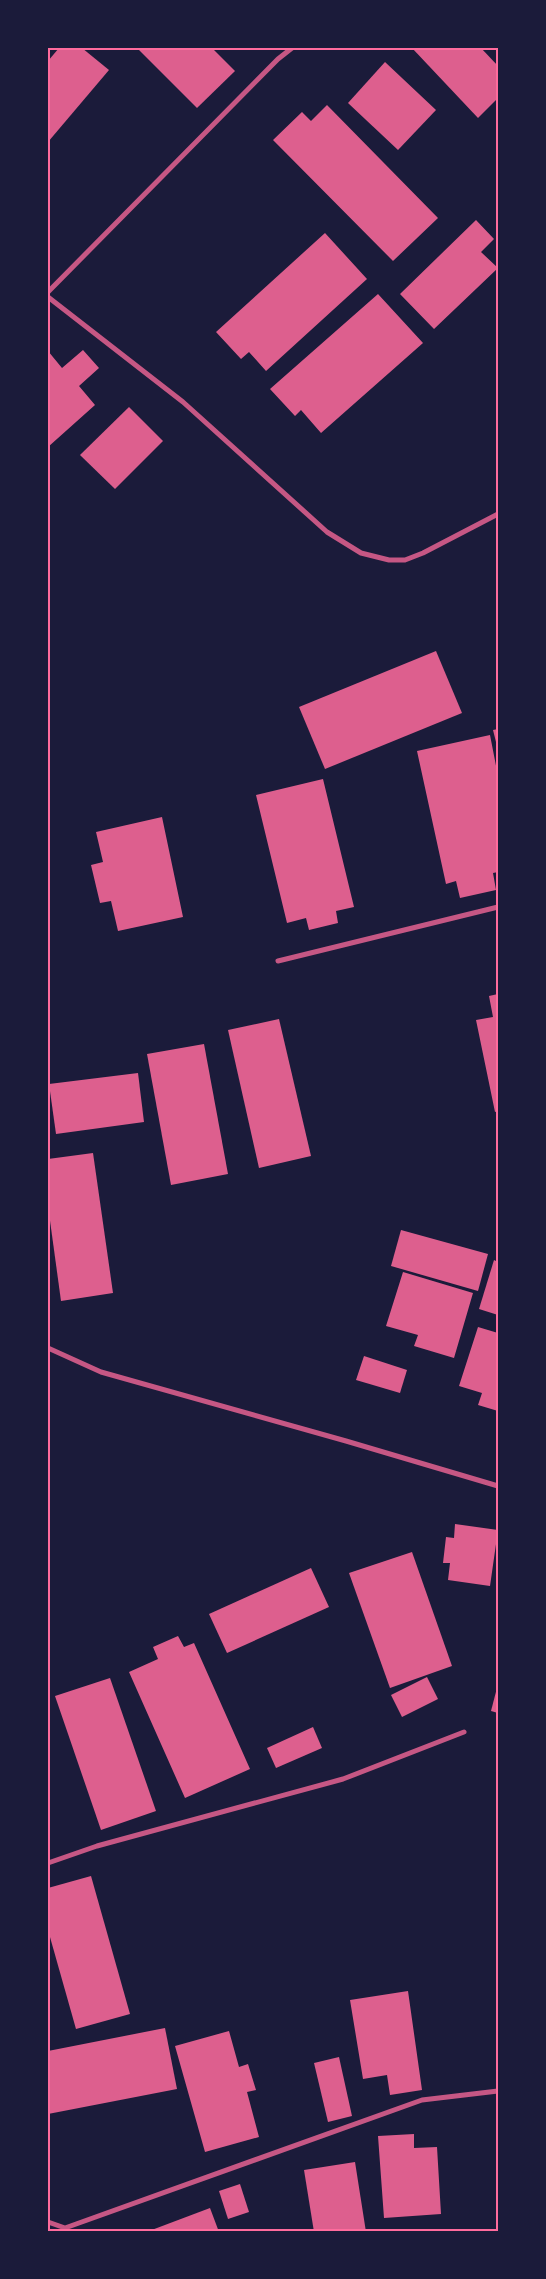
<svg xmlns="http://www.w3.org/2000/svg" width="546" height="2279" font-family="'IBM Plex Serif',serif">
<rect width="100%" height="100%" fill="#1b1b3a"/>
<g fill="#dd5f8e">
<polygon points="59,48 82,48 109,70 48,142 48,61"/>
<polygon points="137,48 212,48 235,71 197,108"/>
<polygon points="412,48 481,48 498,66 498,98 478,118"/>
<polygon points="385,62 436,110 398,150 348,103"/>
<polygon points="327,105 438,218 393,261 273,140 302,112 311,121"/>
<polygon points="476,220 494,239 481,252 498,268 434,329 400,294"/>
<polygon points="325,233 367,279 266,371 249,352 241,359 216,332"/>
<polygon points="378,294 423,343 321,433 301,410 295,416 270,389"/>
<polygon points="83,350 99,368 79,386 95,405 48,447 48,351 62,368"/>
<polygon points="129,407 163,441 115,489 80,455"/>
<polygon points="436,651 462,713 325,769 299,707"/>
<polygon points="498,729 498,750 493,730"/>
<polygon points="490,735 498,776 498,872 493,873 496,890 460,898 456,881 446,884 417,751"/>
<polygon points="323,779 354,907 336,911 338,923 309,930 306,918 287,923 256,795"/>
<polygon points="162,817 183,917 118,931 111,901 100,903 91,865 103,862 96,832"/>
<polygon points="498,994 498,1111 495,1112 476,1020 493,1017 489,996"/>
<polygon points="279,1019 311,1156 259,1168 228,1030"/>
<polygon points="204,1044 228,1174 171,1185 147,1054"/>
<polygon points="138,1073 144,1122 56,1134 49,1084"/>
<polygon points="93,1153 113,1293 61,1301 48,1206 48,1159"/>
<polygon points="401,1230 488,1254 478,1291 391,1266"/>
<polygon points="494,1260 498,1262 498,1315 479,1309"/>
<polygon points="403,1272 473,1293 454,1358 414,1346 418,1335 386,1326"/>
<polygon points="478,1327 498,1333 498,1411 478,1405 482,1393 459,1386"/>
<polygon points="364,1356 407,1370 400,1393 356,1380"/>
<polygon points="455,1524 498,1530 490,1586 448,1580 450,1563 443,1563 446,1537 454,1538"/>
<polygon points="412,1552 452,1666 390,1688 349,1573"/>
<polygon points="311,1568 329,1607 227,1653 209,1614"/>
<polygon points="178,1636 184,1647 194,1643 250,1769 185,1798 129,1672 158,1659 153,1647"/>
<polygon points="427,1677 438,1699 402,1717 391,1695"/>
<polygon points="110,1678 156,1811 101,1830 55,1696"/>
<polygon points="498,1684 498,1713 491,1711"/>
<polygon points="313,1727 322,1748 276,1768 267,1748"/>
<polygon points="91,1876 130,2014 76,2029 48,1930 48,1888"/>
<polygon points="408,1991 422,2090 390,2095 387,2075 363,2079 350,2000"/>
<polygon points="165,2028 177,2089 48,2114 48,2051"/>
<polygon points="229,2031 239,2067 248,2064 256,2090 247,2092 259,2137 205,2152 175,2046"/>
<polygon points="339,2057 352,2116 328,2122 314,2063"/>
<polygon points="414,2134 414,2148 437,2147 441,2214 384,2218 378,2136"/>
<polygon points="355,2162 366,2232 314,2232 304,2170"/>
<polygon points="240,2184 249,2212 228,2219 219,2191"/>
<polygon points="210,2208 219,2232 149,2232 149,2231"/>
</g>
<g fill="none" stroke-linecap="round" stroke-linejoin="round">
<g stroke="#c65784" stroke-width="5">
<polyline points="48,292 278,59 292,48"/>
<polyline points="48,297 183,402 327,532 361,553 389,560 405,560 423,553 498,514"/>
<polyline points="278,961 498,907"/>
<polyline points="48,1348 101,1372 346,1441 498,1486"/>
<polyline points="48,1863 97,1846 343,1779 464,1732"/>
<polyline points="48,2222 65,2228 422,2100 498,2091"/>
</g>
</g>
<rect width="546" height="2279" fill="none" stroke="#1b1b3a" stroke-width="98"/>
<rect x="49" y="49" width="448" height="2181" fill="none" stroke="#ff6b9d" stroke-width="2"/>
</svg>
